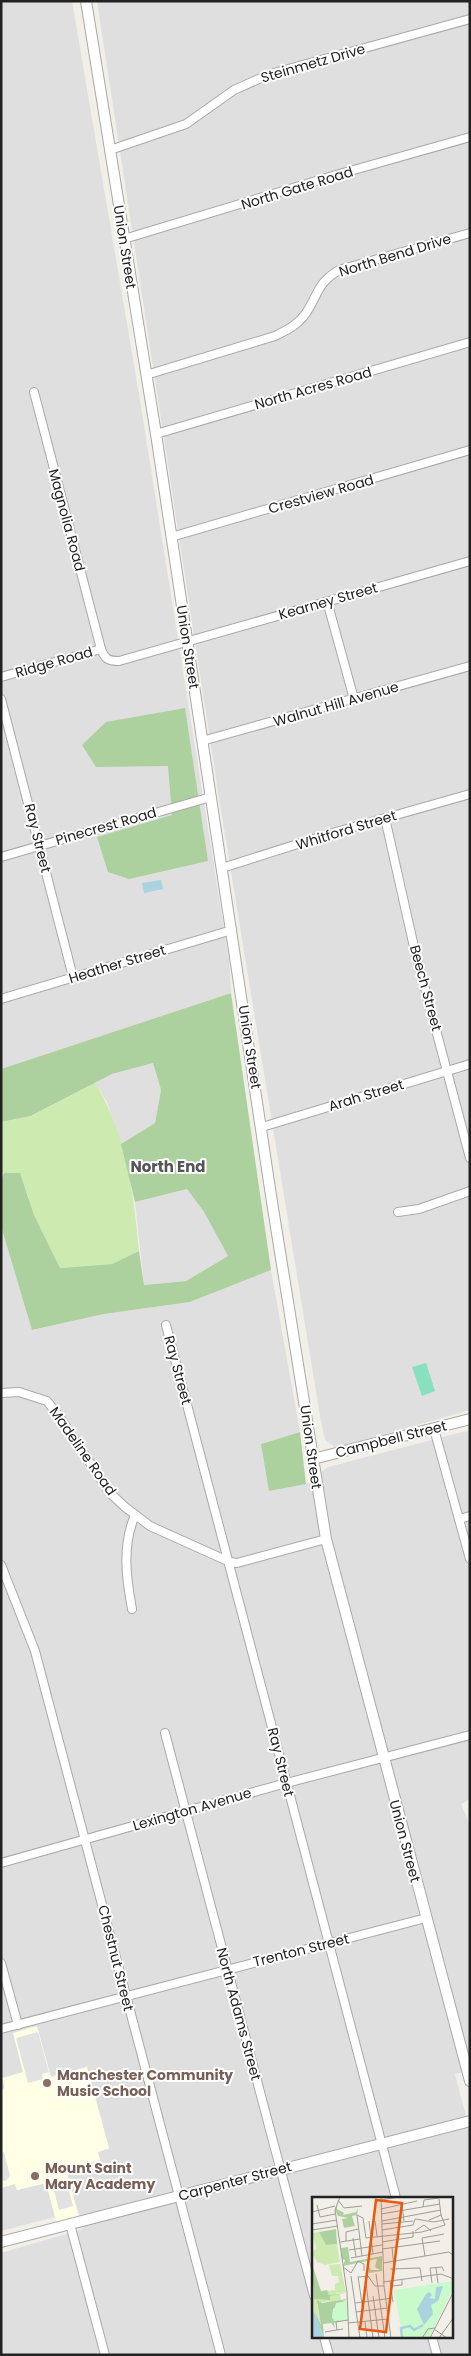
<svg xmlns="http://www.w3.org/2000/svg" width="471" height="2356" font-family="Poppins,sans-serif">
<rect width="100%" height="100%" fill="#f2efe9"/>
<g fill="#e0dfdf" fill-rule="evenodd">
<polygon points="1,1 72,1 139,394 229,960 231,993 1,1069"/>
<polygon points="97,1 470,1 470,1410 336,1448 325,1440 320,1416 218,792"/>
<polygon points="153,1063 161,1090 155,1123 121,1144 107,1102 95,1083 112,1074"/>
<polygon points="187,1189 204,1212 228,1256 186,1281 144,1285 135,1202"/>
<path d="M1 1226 33 1330 104 1314 190 1302 271 1270 300 1432 261 1444 306 1484 328 1467 470 1430V1799L461 1804 470 1825V2070L455 2074 470 2131V2355H1V2253L83 2229 66 2170 100 2161 97 2152 109 2149 86 2067 51 2077 23 2072 1 2090ZM314 2198H452V2337H314Z"/>
<polygon points="46,2183 55,2217 1,2231 1,2188 15,2184 17,2190"/>
</g>
<polygon fill="#ffffe5" points="37,2026 51,2077 87,2067 109,2148 98,2152 100,2160 66,2170 80,2221 58,2227 46,2183 17,2190 15,2184 1,2188 1,2090 5,2089 2,2078 23,2072 13,2033"/>
<path fill="#cdebb0" d="M95 1083C126 1132 134 1195 139 1251L112 1264 60 1268 34 1215 20 1173H4L1 1171V1122L32 1116Z"/>
<g fill="#add19e">
<polygon points="185,708 208,861 129,879 108,872 97,837 172,815 168,766 96,767 82,745 106,722"/>
<polygon points="231,993 271,1270 190,1302 104,1314 32,1330 1,1226 1,1180 4,1173 20,1173 34,1215 60,1268 112,1264 139,1251 144,1285 186,1281 228,1256 204,1212 187,1189 135,1202 121,1144 155,1123 161,1090 153,1063 112,1074 31,1116 1,1122 1,1069"/>
<polygon points="300,1432 306,1484 269,1491 261,1444"/>
</g>
<polygon fill="#88e0be" points="426,1363 435,1391 422,1396 412,1367"/>
<g fill="#e2e2e2">
<polygon points="38,2032 49,2072 42,2074 43,2079 28,2083 16,2038"/>
<polygon points="4,2152 10,2176 6,2181 1,2180 1,2153"/>
<polygon points="67,2183 73,2206 59,2210 53,2187"/>
</g>
<polygon fill="#aad3df" points="161,880 163,889 144,893 142,883"/>
<g fill="none" stroke-linecap="round" stroke-linejoin="round">
<defs>
<g id="minor">
<polyline points="110,150 186,124 234,90 270,74 470,19"/>
<polyline points="124,239 336,175 470,137"/>
<path d="M146 375 275 336C287 330 298 325 306 313 319 294 316 284 339 270L470 233"/>
<polyline points="34,392 101,649"/>
<polyline points="156,434 470,342"/>
<polyline points="171,537 470,450"/>
<polyline points="327,601 354,699"/>
<path d="M1 677 101 649C105 659 108 661 119 661L470 561"/>
<polyline points="1,699 73,977"/>
<polyline points="202,741 470,666"/>
<polyline points="385,818 414,947 470,1158"/>
<polyline points="1,857 211,797"/>
<polyline points="222,868 329,834 470,794"/>
<polyline points="1,999 232,930"/>
<polyline points="262,1127 470,1064"/>
<polyline points="398,1212 419,1209 470,1191"/>
<polyline points="166,1325 396,2198"/>
<polyline points="1,1393 19,1392 47,1401 59,1416 110,1493 125,1507 150,1526 230,1562 237,1563 326,1539"/>
<polyline points="434,1429 470,1559"/>
<polyline points="459,1519 470,1516"/>
<polyline points="1,1565 35,1651 221,2355"/>
<path d="M132 1609C126 1577 122 1546 135 1515"/>
<polyline points="165,1733 314,2296"/>
<polyline points="1,1863 279,1785 470,1735"/>
<polyline points="1,1963 18,2025"/>
<polyline points="1,2029 426,1918"/>
<polyline points="70,2224 105,2355"/>
<polyline points="324,2337 329,2355"/>
<polyline points="432,2337 437,2355"/>
</g>
<g id="tertiary">
<polyline points="86,1 156,434 272,1202 326,1539 470,2081"/>
<polyline points="313,1459 470,1419"/>
<polyline points="1,2242 470,2121"/>
</g>
</defs>
<use href="#minor" stroke="#a9a9a9" stroke-width="10"/>
<use href="#tertiary" stroke="#a9a9a9" stroke-width="12"/>
<use href="#minor" stroke="#fff" stroke-width="8"/>
<use href="#tertiary" stroke="#fff" stroke-width="10"/>
</g>
<g fill="#8d6e63" stroke="#fff" stroke-width="2">
<circle cx="47" cy="2083" r="5"/>
<circle cx="35" cy="2176" r="5"/>
</g>
<g text-anchor="middle" dominant-baseline="central" stroke-width="4" stroke-linejoin="round" paint-order="stroke">
<g font-size="14" fill="#222" stroke="#fff">
<text transform="translate(313 63) rotate(-16)">Steinmetz Drive</text>
<text transform="translate(297 188) rotate(-17)">North Gate Road</text>
<text transform="translate(125 247) rotate(81)">Union Street</text>
<text transform="translate(395 255) rotate(-17)">North Bend Drive</text>
<text transform="translate(313 388) rotate(-16)">North Acres Road</text>
<text transform="translate(321 494) rotate(-16)">Crestview Road</text>
<text transform="translate(67 520) rotate(75)">Magnolia Road</text>
<text transform="translate(328 601) rotate(-16)">Kearney Street</text>
<text transform="translate(188 647) rotate(81)">Union Street</text>
<text transform="translate(54 662) rotate(-16)">Ridge Road</text>
<text transform="translate(336 704) rotate(-16)">Walnut Hill Avenue</text>
<text transform="translate(106 826) rotate(-16)">Pinecrest Road</text>
<text transform="translate(346 830) rotate(-17)">Whitford Street</text>
<text transform="translate(38 838) rotate(76)">Ray Street</text>
<text transform="translate(117 964) rotate(-17)">Heather Street</text>
<text transform="translate(426 988) rotate(75)">Beech Street</text>
<text transform="translate(250 1047) rotate(81)">Union Street</text>
<text transform="translate(366 1095) rotate(-17)">Arah Street</text>
<text transform="translate(178 1370) rotate(75)">Ray Street</text>
<text transform="translate(391 1439) rotate(-14)">Campbell Street</text>
<text transform="translate(311 1447) rotate(82)">Union Street</text>
<text transform="translate(83 1451) rotate(55)">Madeline Road</text>
<text transform="translate(281 1762) rotate(76)">Ray Street</text>
<text transform="translate(192 1809) rotate(-16)">Lexington Avenue</text>
<text transform="translate(405 1841) rotate(75)">Union Street</text>
<text transform="translate(301 1950) rotate(-14)">Trenton Street</text>
<text transform="translate(116 1958) rotate(76)">Chestnut Street</text>
<text transform="translate(239 2014) rotate(75)">North Adams Street</text>
<text transform="translate(235 2181) rotate(-15)">Carpenter Street</text>
</g>
<g font-size="14" font-weight="bold" fill="#785e54" stroke="#fff" text-anchor="start">
<text x="57" y="2075">Manchester Community<tspan x="57" dy="16">Music School</tspan></text>
<text x="45" y="2168">Mount Saint<tspan x="45" dy="16">Mary Academy</tspan></text>
</g>
<g font-size="15" font-weight="bold" fill="#555" stroke="#fff">
<text x="168" y="1166">North End</text>
</g>
</g>
<g transform="translate(312 2197)">
<rect width="141" height="141" fill="#f2efe9"/>
<path d="M7 35 16 48 25 47 27 41 25 48 28 65 13 68 5 65 0 56 4 51 0 36ZM28 67 34 95 17 98 15 94 23 93V87L27 85 26 79H20L17 68ZM0 88 3 100 18 102V99L28 97 29 103 5 106 9 128 0 108Z" fill="#cdebb0"/>
<path d="M25 6V12L32 16 31 18 44 15 46 11 45 18 40 19 43 29 32 31 30 22 37 21 26 19 23 13ZM24 32 25 47 14 48 7 35ZM36 50 38 65 70 59V74L57 76 56 67 59 73H68L63 70 65 62 31 69 33 63 30 62 29 51ZM0 67 9 94 15 93 17 98 34 96 18 99V103L2 102ZM35 102 21 112 20 121 30 123 22 126 23 131 19 126 11 127 12 141 0 109 9 128 5 103 10 106Z" fill="#add19e"/>
<path d="M141 84V92L117 141H91L82 93ZM35 104 36 123 22 124 20 120 24 106Z" fill="#c8facc"/>
<path d="M131 89 126 104 119 108 121 117 112 128 105 112 114 97 117 95 120 98 117 101 123 102 124 90ZM0 111 6 124 12 141H0Z" fill="#aad3df"/>
<path fill="none" stroke="#aad3df" stroke-width="2.5" d="M90 141 89 131 98 129 102 133 111 128"/>
<path fill="none" stroke="#9f9d99" stroke-width="1" d="M28 0 23 13 35 95 37 141M69 0 72 89 79 141M127 2 129 18M26 3 32 11 50 9M69 3 87 0M90 7 92 24M5 8 8 20 23 17M111 10 112 3 127 1M69 12 105 4M0 15 23 9M69 17 128 7M45 18 51 21 54 41 110 35 133 28 129 18 117 23M45 18 50 59M57 24 61 57M63 24 65 39M70 24 129 13M0 27 25 23M70 27 101 24M101 28 103 22 122 25 137 22M0 33 26 29M70 33 101 28M103 34 112 28 119 34M41 41 44 60M34 44V35L46 32M28 45 48 42M70 45 101 40V34M80 50 82 71M70 52 128 44M37 53 70 48M113 59 110 41 132 37M39 61 71 55M71 66 137 55 142 59M31 70 39 76 46 64 52 67V74M124 71 126 86M78 72 108 71 110 84M64 77 73 141M39 79 48 141M46 79 51 114M53 79 61 141M47 80 56 79 63 89H72M78 84 81 105M71 85 129 77 142 82M120 86 118 71 130 70 132 74M79 89 90 88V83M61 99 67 141M43 106 81 101M44 115 75 111M53 125 55 141M36 126 76 122M122 132 135 141M25 133 24 125 36 123M13 135 31 132M110 141 116 132 123 131M118 141 142 94M127 141 142 120"/>
<path fill="#e8590c" fill-opacity="0.15" stroke="#e8590c" stroke-width="2.5" d="M64 3 90 6 74 135 48 132Z"/>
<rect width="141" height="141" fill="none" stroke="#222" stroke-width="2.5"/>
</g>
<rect width="471" height="2356" fill="none" stroke="#222222" stroke-width="5"/>
</svg>
